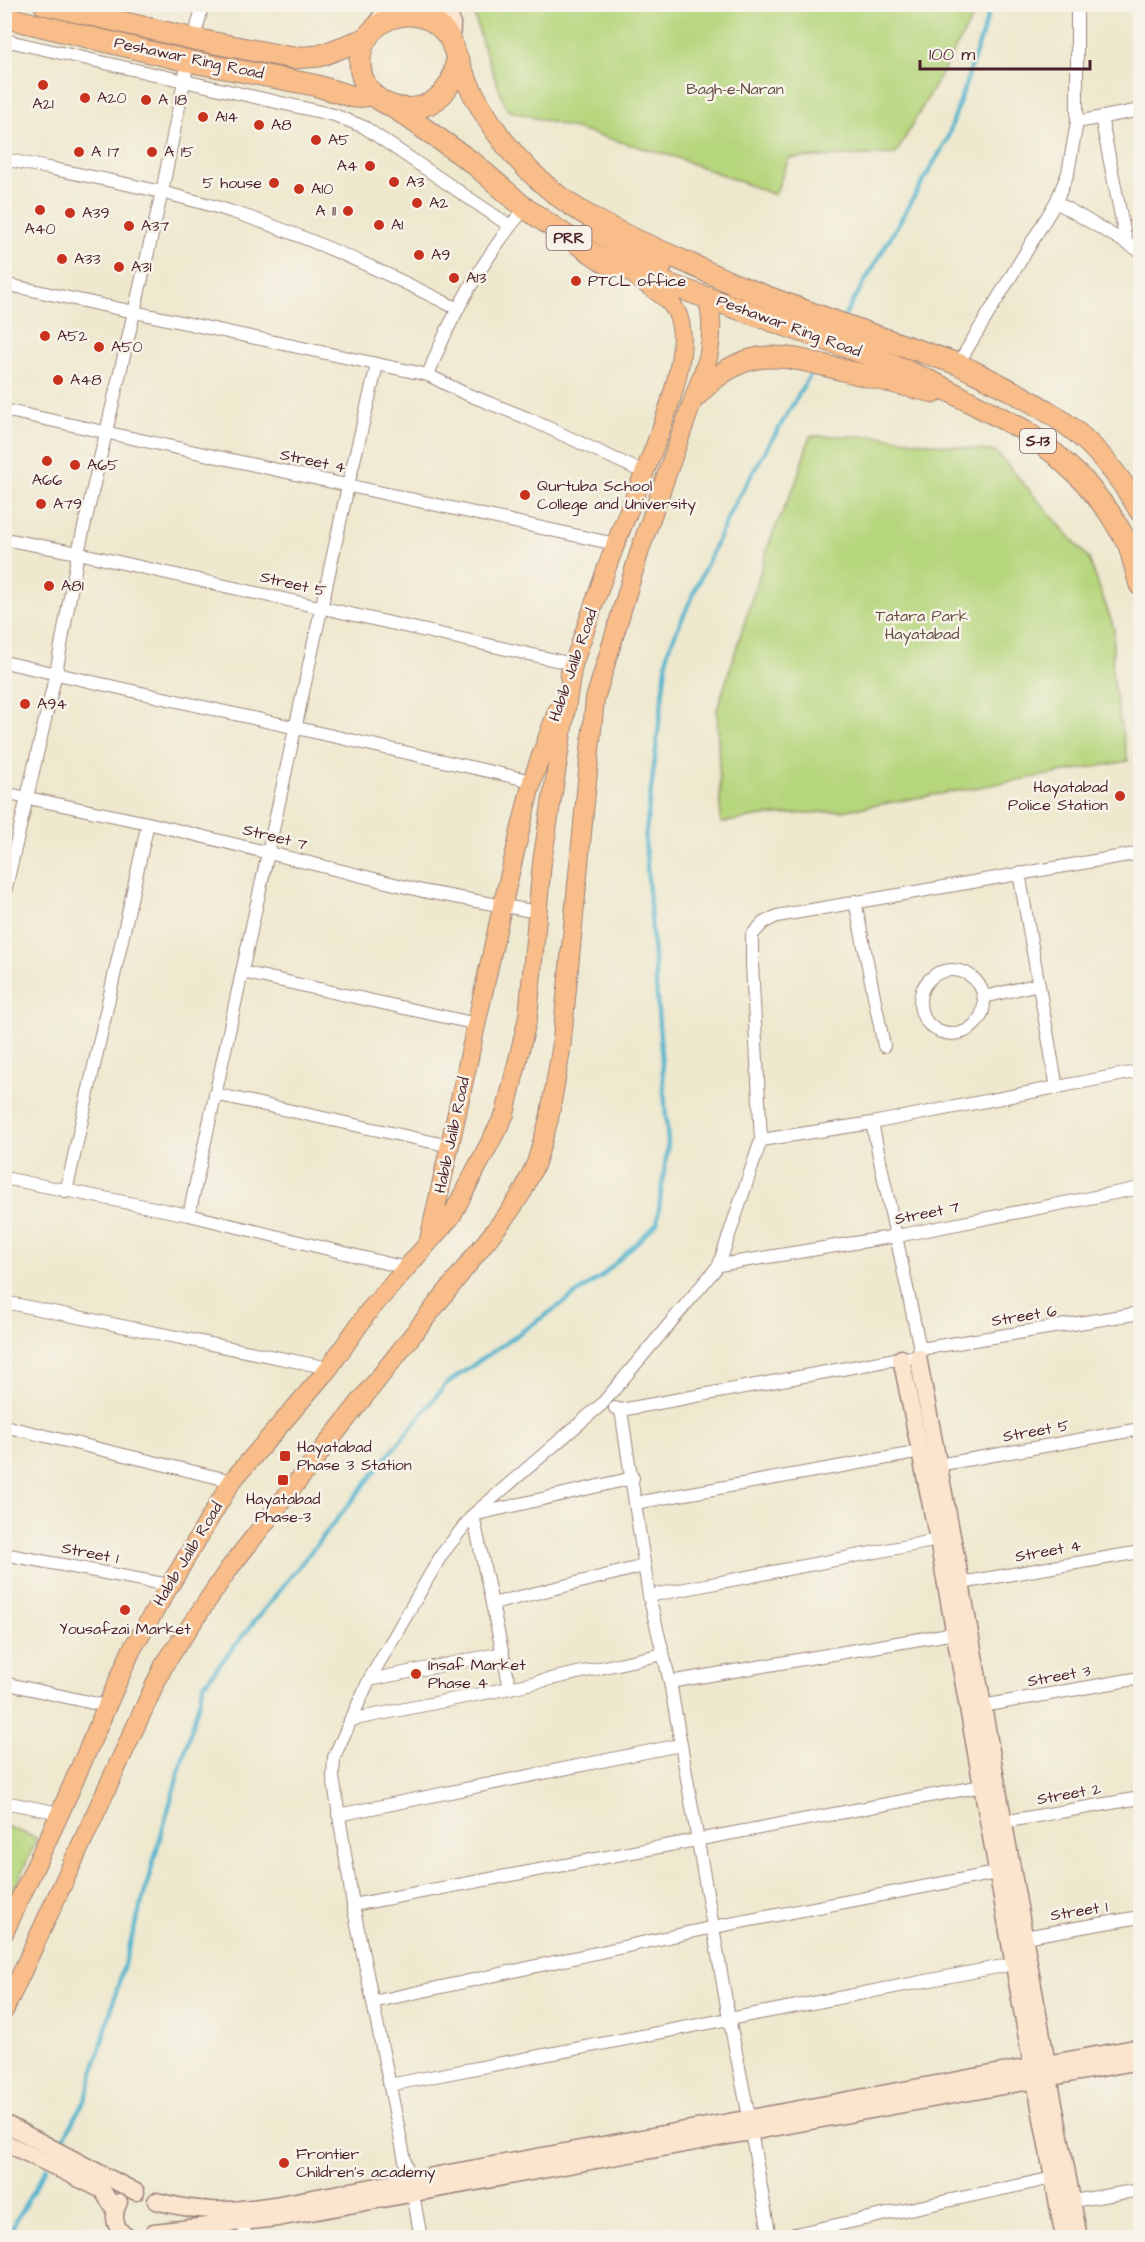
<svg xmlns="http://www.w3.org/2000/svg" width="1145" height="2242" font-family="'Architects Daughter',sans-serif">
<rect width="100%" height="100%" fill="#f7f3e8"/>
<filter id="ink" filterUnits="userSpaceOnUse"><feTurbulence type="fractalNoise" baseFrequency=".0167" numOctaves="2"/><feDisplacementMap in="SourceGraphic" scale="12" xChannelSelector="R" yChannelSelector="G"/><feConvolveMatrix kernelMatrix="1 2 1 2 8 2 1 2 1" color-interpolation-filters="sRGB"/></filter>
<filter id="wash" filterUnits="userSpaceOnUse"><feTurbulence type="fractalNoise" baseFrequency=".008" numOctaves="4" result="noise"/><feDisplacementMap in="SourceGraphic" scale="24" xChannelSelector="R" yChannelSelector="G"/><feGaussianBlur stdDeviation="1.35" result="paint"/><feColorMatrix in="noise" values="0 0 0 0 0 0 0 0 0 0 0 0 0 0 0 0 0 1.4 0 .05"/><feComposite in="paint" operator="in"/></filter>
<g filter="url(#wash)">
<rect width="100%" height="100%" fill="#eee8ce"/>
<g fill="#b6d67d" stroke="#807a54" stroke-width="1.5">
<polygon points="967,5 972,19 896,154 789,158 775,195 675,157 507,110 482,43 472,5"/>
<polygon points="810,436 877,436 996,452 1089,559 1114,628 1112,672 1118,712 1128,761 842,811 762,816 721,823 717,710 772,535 796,482"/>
<polygon points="5,1826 37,1838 5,1911"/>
</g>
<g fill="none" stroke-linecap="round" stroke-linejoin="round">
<g stroke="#4eb3cd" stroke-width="4">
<polyline points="844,317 947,140 992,4"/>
<polyline points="59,2146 86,2098 204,1684 446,1384 602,1276 657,1223 668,1143 645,839 668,650 732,508 813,370"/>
<polyline points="6,2238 46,2168"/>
</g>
</g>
</g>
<g filter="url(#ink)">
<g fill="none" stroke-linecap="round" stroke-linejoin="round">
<defs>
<g id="street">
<polyline points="194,39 203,4"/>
<polyline points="4,40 334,115 364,127 510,226"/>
<polyline points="1101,117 1126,241"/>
<polyline points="1077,122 1140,110"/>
<path d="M4 159C86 176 169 190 248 217 321 242 389 274 458 309"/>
<polyline points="1056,202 1140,251"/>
<polyline points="4,284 428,375 464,393 527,418 643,472"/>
<polyline points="958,364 1056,202 1068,173 1077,122 1077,4"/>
<path d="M428 375C449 318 486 254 525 208"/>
<polyline points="4,410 615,544"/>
<polyline points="4,539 78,553 573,664"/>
<polyline points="4,662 532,781"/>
<polyline points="4,793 148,823 427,892 537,912"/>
<polyline points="1019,873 1057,1088"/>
<polyline points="4,896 56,673 78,553 162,192 188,61"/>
<polyline points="855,901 884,1046"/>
<circle cx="952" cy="1002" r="32"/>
<polyline points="242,972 477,1024"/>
<polyline points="984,997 1039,984"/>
<polyline points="215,1094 450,1146"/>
<polyline points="872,1123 920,1349"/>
<polyline points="761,1140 872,1123 1140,1071"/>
<polyline points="4,1178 189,1215 406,1268"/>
<polyline points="66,1192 148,823"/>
<polyline points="189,1215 348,486 377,365"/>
<polyline points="719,1265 897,1236 1140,1188"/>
<polyline points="4,1302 329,1368"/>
<polyline points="615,1408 621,1410 901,1358 918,1357 920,1349 1140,1313"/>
<polyline points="621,1410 649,1596 670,1682 729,2018 749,2117"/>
<polyline points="4,1426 232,1481"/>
<polyline points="938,1465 1140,1429"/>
<polyline points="635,1503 921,1452"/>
<polyline points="4,1554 169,1585"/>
<polyline points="961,1583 1140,1552"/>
<polyline points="649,1596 938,1540"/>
<polyline points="492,1604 644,1566"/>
<polyline points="369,1680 503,1653"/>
<polyline points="670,1682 955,1633"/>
<polyline points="4,1683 106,1706"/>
<polyline points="510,1688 473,1515 633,1478"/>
<polyline points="982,1706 1140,1678"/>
<polyline points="350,1720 510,1688 663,1654"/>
<polyline points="4,1802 60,1813"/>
<polyline points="338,1815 680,1745"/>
<polyline points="1003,1822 1140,1798"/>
<polyline points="353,1905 982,1786"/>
<polyline points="1024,1937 1140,1917"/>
<polyline points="373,2002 714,1927 996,1873"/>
<polyline points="389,2085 1013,1964"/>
<polyline points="751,2131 770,2238"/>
<polyline points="409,2180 353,1905 333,1777 334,1757 369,1680 442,1554 473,1515 602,1404 719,1265 761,1140 752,964 752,935 763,923 777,916 1140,853"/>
<polyline points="413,2194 421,2238"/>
<polyline points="1073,2201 1140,2190"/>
<polyline points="243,2223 246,2238"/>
<polyline points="776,2238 1053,2178"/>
</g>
<g id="secondary">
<polyline points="448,4 452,24 451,43"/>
<polyline points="375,28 387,4"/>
<polyline points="918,1357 961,1583 1047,2064"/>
<polyline points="901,1358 938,1540 1032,2066"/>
<polyline points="1049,2077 1079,2238"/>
<polyline points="1035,2080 1064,2238"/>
<polyline points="4,2123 136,2192"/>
<polyline points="4,2142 102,2190 115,2210"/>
<path d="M156 2201C201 2213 229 2212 274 2205L1140 2047"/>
<path d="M119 2202C111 2217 115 2231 130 2238"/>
<polyline points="154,2232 278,2218 1140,2061"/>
</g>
<g id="primary">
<path d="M569 676C585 632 599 587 616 543 635 490 693 375 680 322 675 299 655 291 637 278"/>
<polyline points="429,1240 502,907 532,781 557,711"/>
<polyline points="4,1933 60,1813 132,1649 232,1481 329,1368 368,1312 451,1217 505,1114 528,1017 542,862 573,664"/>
<path d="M4 2011 164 1665 228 1570 510 1211 523 1191 536 1163 549 1119 561 1050 595 699 641 547 708 358C712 336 713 318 707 297"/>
</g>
<g id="highway">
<polyline points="44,4 194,39 293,58 319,56 367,38"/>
<polyline points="4,17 188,61 314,85 354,97 373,95"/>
<path d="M457 58C455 69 454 79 447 88 421 126 358 108 360 60 362 25 400 5 430 20 438 24 445 31 450 39 453 46 455 53 458 60 464 77 473 94 482 109 498 137 521 165 546 186 585 220 634 239 681 260 700 268 719 278 739 286 811 314 884 339 958 364 994 382 1033 400 1066 424 1097 447 1121 478 1140 511"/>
<polyline points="395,108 473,163 525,208 605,262 878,358 934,383 1024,430 1055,454 1084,481 1109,512 1129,545 1140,585"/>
<polyline points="600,233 636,258 661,267"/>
<path d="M696 396C712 379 734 362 758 358 784 354 810 362 835 368 868 376 901 385 934 392"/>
</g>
</defs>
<use href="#street" stroke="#9c847c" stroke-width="14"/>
<use href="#secondary" stroke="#9c847c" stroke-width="19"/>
<use href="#primary" stroke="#9c847c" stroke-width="20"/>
<use href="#highway" stroke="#9c847c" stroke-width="23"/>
<use href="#street" stroke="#fff" stroke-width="12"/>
<use href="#secondary" stroke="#fce5cf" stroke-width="16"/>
<use href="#primary" stroke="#f8bd88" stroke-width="18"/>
<use href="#highway" stroke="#f8bd88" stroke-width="21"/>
</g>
</g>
<g fill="#c8321e" stroke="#f7f3e8" stroke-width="2">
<circle cx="43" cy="85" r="6"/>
<circle cx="85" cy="98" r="6"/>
<circle cx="146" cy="100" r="6"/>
<circle cx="203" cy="117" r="6"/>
<circle cx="259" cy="125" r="6"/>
<circle cx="316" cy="140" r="6"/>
<circle cx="79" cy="152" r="6"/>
<circle cx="152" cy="152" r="6"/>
<circle cx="370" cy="166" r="6"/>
<circle cx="394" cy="182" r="6"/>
<circle cx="274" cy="183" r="6"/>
<circle cx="299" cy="189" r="6"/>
<circle cx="417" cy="203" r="6"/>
<circle cx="40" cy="210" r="6"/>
<circle cx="348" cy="211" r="6"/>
<circle cx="70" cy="213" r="6"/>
<circle cx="379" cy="225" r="6"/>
<circle cx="129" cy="226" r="6"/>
<circle cx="419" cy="255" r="6"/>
<circle cx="62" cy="259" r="6"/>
<circle cx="119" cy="267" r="6"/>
<circle cx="454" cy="278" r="6"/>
<circle cx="576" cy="281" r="6"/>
<circle cx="45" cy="336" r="6"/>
<circle cx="99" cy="347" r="6"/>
<circle cx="58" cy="380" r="6"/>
<circle cx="47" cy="461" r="6"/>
<circle cx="75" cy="465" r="6"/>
<circle cx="525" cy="495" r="6"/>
<circle cx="41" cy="504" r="6"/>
<circle cx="49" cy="586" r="6"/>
<circle cx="25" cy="704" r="6"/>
<circle cx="1120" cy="796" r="6"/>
<rect x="279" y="1450" width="12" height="12" rx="3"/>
<rect x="277" y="1474" width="12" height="12" rx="3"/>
<circle cx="125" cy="1610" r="6"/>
<circle cx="416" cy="1674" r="6"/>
<circle cx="284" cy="2163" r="6"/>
</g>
<g text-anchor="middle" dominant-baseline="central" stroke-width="5" stroke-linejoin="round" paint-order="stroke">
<g fill="#f7f3e8" stroke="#7e5f64" stroke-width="1.5">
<rect x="546.5" y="226" width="45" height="24" rx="4.5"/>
<rect x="1020" y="429" width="36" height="24" rx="4.5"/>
</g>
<g font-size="15" font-weight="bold" fill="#4a1f2b">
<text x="569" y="238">PRR</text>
<text x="1038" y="441">S-13</text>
</g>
<g font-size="16" fill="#4a1f2b" stroke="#f7f3e8">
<text transform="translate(189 58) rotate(12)">Peshawar Ring Road</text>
<text transform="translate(789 326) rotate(20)">Peshawar Ring Road</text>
<text transform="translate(313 461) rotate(12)">Street 4</text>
<text transform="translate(293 584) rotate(13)">Street 5</text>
<text transform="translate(573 665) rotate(-71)">Habib Jalib Road</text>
<text transform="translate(275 837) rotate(14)">Street 7</text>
<text transform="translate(452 1135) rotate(-78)">Habib Jalib Road</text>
<text transform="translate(927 1213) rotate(-11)">Street 7</text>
<text transform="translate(1024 1316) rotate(-9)">Street 6</text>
<text transform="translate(1036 1431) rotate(-10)">Street 5</text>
<text transform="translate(1048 1551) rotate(-10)">Street 4</text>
<text transform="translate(90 1553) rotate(11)">Street 1</text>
<text transform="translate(188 1554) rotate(-59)">Habib Jalib Road</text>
<text transform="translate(1059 1676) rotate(-10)">Street 3</text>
<text transform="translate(1069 1794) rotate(-10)">Street 2</text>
<text transform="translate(1079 1911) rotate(-9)">Street 1</text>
</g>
<g font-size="16" fill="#654d40" stroke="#f7f3e8">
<text x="735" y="89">Bagh-e-Naran</text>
<text x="922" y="616">Tatara Park<tspan x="922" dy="18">Hayatabad</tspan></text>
</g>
<g font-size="16" fill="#4a1f2b" stroke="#f7f3e8" text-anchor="start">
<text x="97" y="98">A20</text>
<text x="158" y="100">A 18</text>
<text x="43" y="104" text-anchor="middle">A21</text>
<text x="215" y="117">A14</text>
<text x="271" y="125">A8</text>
<text x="328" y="140">A5</text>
<text x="91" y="152">A 17</text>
<text x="164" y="152">A 15</text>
<text x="358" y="166" text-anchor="end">A4</text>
<text x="406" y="182">A3</text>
<text x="262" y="183" text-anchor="end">5 house</text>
<text x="311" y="189">A10</text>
<text x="429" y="203">A2</text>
<text x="336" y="211" text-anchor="end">A 11</text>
<text x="82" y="213">A39</text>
<text x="391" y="225">A1</text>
<text x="141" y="226">A37</text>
<text x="40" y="229" text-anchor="middle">A40</text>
<text x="431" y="255">A9</text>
<text x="74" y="259">A33</text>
<text x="131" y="267">A31</text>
<text x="466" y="278">A13</text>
<text x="588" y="281">PTCL office</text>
<text x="57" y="336">A52</text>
<text x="111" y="347">A50</text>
<text x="70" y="380">A48</text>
<text x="87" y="465">A65</text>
<text x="47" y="480" text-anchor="middle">A66</text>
<text x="537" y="486">Qurtuba School<tspan x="537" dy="18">College and University</tspan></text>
<text x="53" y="504">A79</text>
<text x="61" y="586">A81</text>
<text x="37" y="704">A94</text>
<text x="1108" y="787" text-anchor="end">Hayatabad<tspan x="1108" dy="18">Police Station</tspan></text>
<text x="297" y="1447">Hayatabad<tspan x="297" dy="18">Phase 3 Station</tspan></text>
<text x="283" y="1499" text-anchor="middle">Hayatabad<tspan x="283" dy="18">Phase-3</tspan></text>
<text x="125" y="1629" text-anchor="middle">Yousafzai Market</text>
<text x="428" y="1665">Insaf Market<tspan x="428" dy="18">Phase 4</tspan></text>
<text x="296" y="2154">Frontier<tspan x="296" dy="18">Children's academy</tspan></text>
</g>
</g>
<rect width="1145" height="2242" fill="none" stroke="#f7f3e8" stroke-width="24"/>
<path d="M920 60v9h170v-9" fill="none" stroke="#4a1f2b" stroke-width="3"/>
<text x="929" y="60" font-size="18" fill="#4a1f2b" stroke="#f7f3e8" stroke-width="4.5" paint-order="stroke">100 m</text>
</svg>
